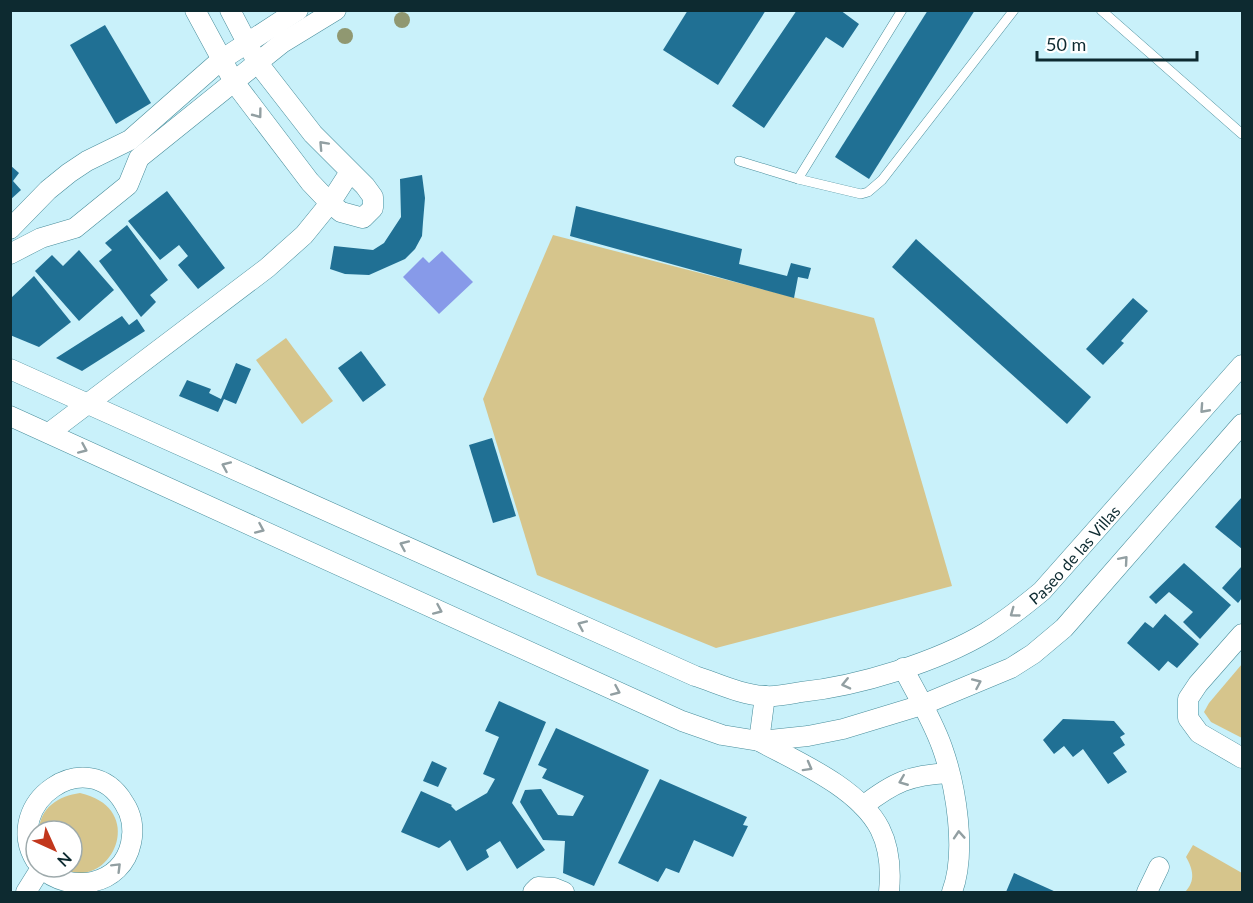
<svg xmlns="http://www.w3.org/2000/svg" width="1253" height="903" font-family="Lato,sans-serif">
<rect width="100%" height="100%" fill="#c9f1fa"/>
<g fill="#d6c58c">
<polygon points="553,235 874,318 952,586 716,648 537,575 483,399"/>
<polygon points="286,338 333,401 302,424 256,360"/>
<polygon points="1242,664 1242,738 1211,722 1204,712 1209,703"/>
<path d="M80 793C152 809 108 897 59 867H72V831H39C40 807 59 796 80 793Z"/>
<path d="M1193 845 1242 873V892H1185C1196 881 1193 869 1186 857Z"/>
</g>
<polygon fill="#879ae9" points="442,251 473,282 439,314 403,277 423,257 429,263"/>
<g fill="#207094">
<polygon points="688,10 766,10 718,85 663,50"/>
<polygon points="797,10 840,10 859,24 843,48 826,37 764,128 732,106"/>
<polygon points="928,10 975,10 869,179 835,157"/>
<polygon points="105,25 151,103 116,124 70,45"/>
<polygon points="10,165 19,173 13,181 21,190 10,200"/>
<polygon points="422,175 425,198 423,222 422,236 415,249 405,259 369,275 345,274 330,269 334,246 373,250 384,243 401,217 400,179"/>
<polygon points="167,191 225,268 198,289 178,265 188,256 179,245 160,260 128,221"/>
<polygon points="576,206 742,249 739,264 787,276 791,263 811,268 808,279 798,277 794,298 570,236"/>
<polygon points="127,225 168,280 150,295 156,302 141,317 99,261 112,250 105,243"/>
<polygon points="916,239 1091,397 1067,424 892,267"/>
<polygon points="79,250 114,290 79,321 35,271 52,255 63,266"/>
<polygon points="34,276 71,322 39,347 10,335 10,299"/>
<polygon points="1133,298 1148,311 1121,341 1124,343 1103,365 1086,349"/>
<polygon points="122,316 129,325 137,319 145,331 82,371 56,358"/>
<polygon points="361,351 386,385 363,402 338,368"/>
<polygon points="236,363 251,369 236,404 224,399 218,412 179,396 187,380 211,389 209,393 221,399"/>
<polygon points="492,438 516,516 493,523 469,445"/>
<polygon points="1242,497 1242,549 1215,527"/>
<polygon points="1184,563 1231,605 1200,639 1183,622 1193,612 1169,592 1156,604 1149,597"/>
<polygon points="1242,566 1242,598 1238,603 1222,588"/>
<polygon points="1165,614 1199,644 1177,668 1168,661 1159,671 1127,643 1145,622 1153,628"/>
<polygon points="499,701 546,722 512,803 545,850 517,869 500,841 486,850 489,857 467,871 450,840 439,848 401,832 421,791 452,805 451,806 456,811 487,793 495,779 483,774 499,737 485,731"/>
<polygon points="1063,719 1114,721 1125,734 1120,737 1125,745 1113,753 1127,772 1108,784 1083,749 1073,757 1064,746 1054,754 1043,740"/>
<polygon points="556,728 649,770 594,886 563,873 565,841 543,840 520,802 525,790 541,789 558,815 573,816 584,796 542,778 547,769 538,765"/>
<polygon points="432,761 447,768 438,787 423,781"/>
<polygon points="660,779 747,817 743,825 748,826 733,857 694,840 679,873 666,868 658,882 618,863"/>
<polygon points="1014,873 1056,892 1006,892"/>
</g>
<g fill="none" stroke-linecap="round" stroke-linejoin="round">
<defs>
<g id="service">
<polyline points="1101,10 1242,134"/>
<polyline points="739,161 798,179 861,194 868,192 882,180 1014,10"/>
<polyline points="798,179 902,10"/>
</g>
<g id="minor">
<polyline points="195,10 234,82 310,182 330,203 341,212 363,218 373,208 373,197 365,186 313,134 257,62 230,10"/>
<polyline points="10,229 48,190 69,173 87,161 130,140 221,60 298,10"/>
<polyline points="10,254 41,238 75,228 128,185 139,158 282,43 336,10"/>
<path id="s1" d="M10 369 695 676C717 683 741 695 765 696 777 697 790 694 801 692 859 686 937 662 987 632 1006 620 1024 606 1042 591L1242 365"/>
<polyline points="10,416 682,721 722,735 759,741 808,736 843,729 922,705 1011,668 1033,654 1064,628 1242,424"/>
<polyline points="49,433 267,268 304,235 330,203 350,172"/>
<polyline points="1242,634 1198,684 1188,699 1188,718 1199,733 1242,758"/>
<path d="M903 668C916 693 932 719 942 747 956 786 967 852 952 892"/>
<path d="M765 696 759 741C798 762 859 788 880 829 890 849 891 871 889 892"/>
<path d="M863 806C894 782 910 775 949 773"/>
<path d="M36 861C0 803 88 742 124 803 132 815 134 829 131 843 122 886 70 895 40 867"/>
<polyline points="26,892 41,868"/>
<polyline points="533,892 538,887 554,888 564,892"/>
<polyline points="1147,892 1159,867"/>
</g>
</defs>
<use href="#service" stroke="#488d9b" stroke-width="10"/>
<use href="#minor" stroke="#488d9b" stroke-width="21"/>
<use href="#service" stroke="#fff" stroke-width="9"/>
<use href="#minor" stroke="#fff" stroke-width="20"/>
</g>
<g fill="#909871">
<circle cx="402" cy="20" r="8"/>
<circle cx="345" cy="36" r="8"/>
</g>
<defs><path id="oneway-chevron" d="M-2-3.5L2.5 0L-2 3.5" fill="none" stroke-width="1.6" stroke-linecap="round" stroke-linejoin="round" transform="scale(1.5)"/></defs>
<g stroke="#929fa2">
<use href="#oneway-chevron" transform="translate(258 114) rotate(53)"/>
<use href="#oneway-chevron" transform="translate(323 145) rotate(-133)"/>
<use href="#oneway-chevron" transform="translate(1204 409) rotate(132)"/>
<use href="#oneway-chevron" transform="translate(83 449) rotate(24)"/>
<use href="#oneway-chevron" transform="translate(226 466) rotate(-156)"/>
<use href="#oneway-chevron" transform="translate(260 529) rotate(24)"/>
<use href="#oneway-chevron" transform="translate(404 545) rotate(-156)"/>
<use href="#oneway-chevron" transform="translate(1124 560) rotate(-49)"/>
<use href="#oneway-chevron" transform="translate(438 610) rotate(24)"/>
<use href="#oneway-chevron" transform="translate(1014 613) rotate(144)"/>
<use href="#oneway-chevron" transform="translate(582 625) rotate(-156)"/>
<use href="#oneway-chevron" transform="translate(977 683) rotate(-24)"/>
<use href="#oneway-chevron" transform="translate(846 684) rotate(167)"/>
<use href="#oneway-chevron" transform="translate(616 691) rotate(24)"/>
<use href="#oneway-chevron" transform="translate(808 767) rotate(29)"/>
<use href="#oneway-chevron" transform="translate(903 781) rotate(158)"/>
<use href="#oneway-chevron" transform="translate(959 835) rotate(-94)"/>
<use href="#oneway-chevron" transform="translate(117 867) rotate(-45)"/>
</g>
<g text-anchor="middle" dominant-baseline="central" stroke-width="6" stroke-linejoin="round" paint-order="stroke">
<g font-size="16" fill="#0d2a30" stroke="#fff">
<text stroke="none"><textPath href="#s1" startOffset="1174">Paseo de las Villas</textPath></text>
</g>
</g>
<rect width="1253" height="903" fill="none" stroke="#0d2a30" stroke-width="24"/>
<g transform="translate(54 849) rotate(135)"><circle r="28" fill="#ffffff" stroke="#9eaaac" stroke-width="1.5"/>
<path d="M0-4.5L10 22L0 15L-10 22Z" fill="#c2371d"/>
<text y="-9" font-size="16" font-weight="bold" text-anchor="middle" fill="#0d2a30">N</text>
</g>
<path d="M1037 51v9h160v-9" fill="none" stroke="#0d2a30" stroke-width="3"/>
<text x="1046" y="51" font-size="18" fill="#0d2a30" stroke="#ffffff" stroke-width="4.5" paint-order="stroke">50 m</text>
</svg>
